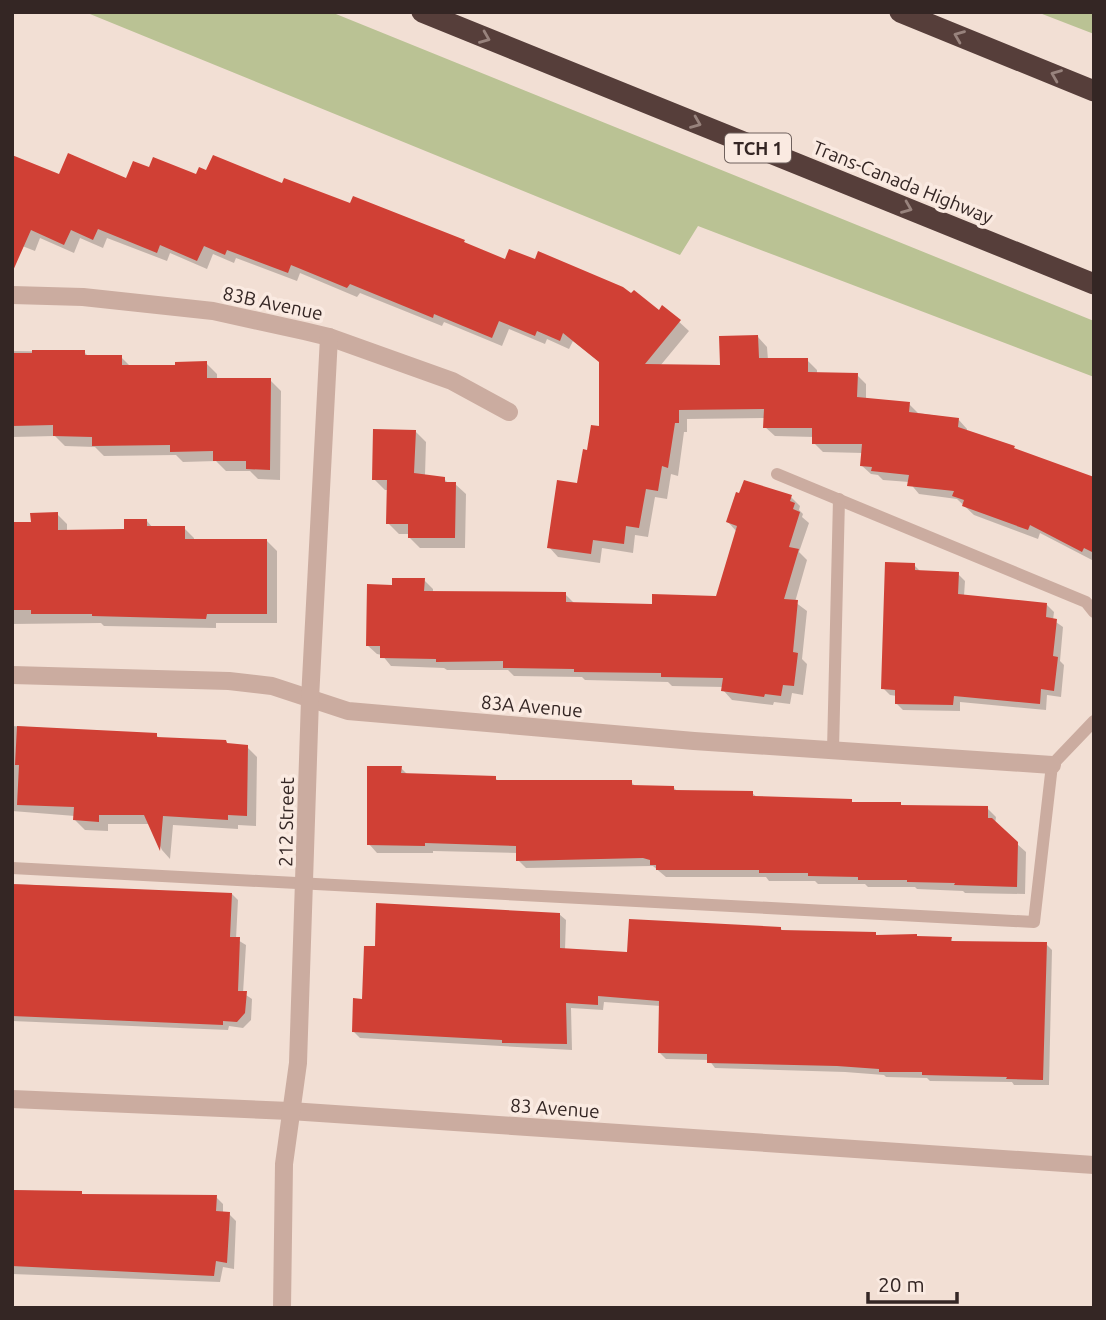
<svg xmlns="http://www.w3.org/2000/svg" width="1106" height="1320" font-family="Ubuntu,sans-serif">
<rect width="100%" height="100%" fill="#f2dfd4"/>
<g fill="#bac294">
<polygon points="85,12 331,12 1094,321 1094,377 698,226 680,255"/>
<polygon points="1037,12 1094,12 1094,34"/>
</g>
<g fill="#0003">
<polygon points="150,170 283,186 464,242 468,246 506,261 659,312 663,307 689,331 660,366 722,367 758,337 767,347 768,360 807,360 817,370 817,374 857,375 866,384 866,399 909,404 918,413 958,419 967,429 967,432 1094,479 1094,556 1092,560 1040,533 1038,539 974,515 957,499 919,494 909,482 883,480 878,475 871,474 861,465 863,453 823,452 814,443 814,437 775,436 765,427 765,418 687,419 687,432 684,432 678,476 671,474 667,499 655,497 648,537 635,535 633,553 602,548 600,563 558,557 549,547 579,485 589,452 601,428 601,363 573,341 569,349 547,339 545,344 509,329 502,346 444,322 442,326 360,293 357,297 300,273 297,281 236,258 234,263 213,254 207,269 170,253 167,261 107,238 103,248 80,238 74,253 40,238 35,251 12,242 60,176 127,180"/>
<polygon points="12,351 84,352 89,357 121,357 131,367 177,367 206,363 217,374 217,380 270,380 281,391 280,480 258,479 250,471 226,471 216,461 183,462 176,455 104,456 95,447 65,446 55,436 12,437 12,439"/>
<polygon points="415,431 426,442 425,475 444,479 449,484 455,484 466,494 465,548 420,548 409,537 410,534 399,534 388,523 389,490 385,490 374,479"/>
<polygon points="791,497 800,506 799,510 803,514 802,517 809,523 799,552 807,560 795,602 807,611 802,659 807,664 803,695 792,693 790,704 774,702 773,705 732,700 723,690 723,687 672,686 668,682 585,680 582,677 514,676 508,670 447,670 444,668 391,666 382,655 377,654 367,645 393,587 424,580 433,589 433,593 565,594 575,604 653,605 718,598 737,532 728,522"/>
<polygon points="57,514 67,524 67,531 126,530 147,521 153,528 184,528 194,538 194,541 267,541 277,551 277,623 216,623 216,628 104,626 101,623 12,624 12,524 32,524"/>
<polygon points="914,565 921,572 958,574 965,581 964,596 1047,605 1054,612 1053,620 1063,627 1060,661 1064,665 1061,697 1047,695 1046,710 960,702 960,711 903,710 896,703 897,696 890,695 883,688"/>
<polygon points="12,726 156,735 160,739 247,747 257,757 256,826 238,825 238,829 173,825 170,859 162,850 150,824 108,824 108,831 85,830 75,820 75,816 12,811"/>
<polygon points="401,768 408,775 495,778 499,782 631,782 636,787 674,788 678,792 752,793 758,798 851,801 854,804 900,804 903,806 987,808 996,817 995,824 1026,852 1025,894 965,893 963,891 917,889 915,887 868,887 865,884 818,884 815,881 769,881 766,877 666,877 653,866 526,868 518,860 518,853 433,851 433,853 377,853 369,844"/>
<polygon points="12,884 232,894 238,900 236,939 246,945 243,993 252,999 251,1020 243,1028 229,1026 228,1030 12,1021"/>
<polygon points="559,914 566,920 565,950 628,954 780,928 784,932 951,939 954,943 1046,944 1052,950 1049,1085 1014,1085 1012,1082 930,1081 927,1078 886,1077 884,1075 845,1072 715,1068 709,1060 666,1059 660,1053 661,1006 604,1002 603,1010 571,1008 572,1050 360,1038 354,1032 364,1001"/>
<polygon points="12,1190 81,1193 85,1196 216,1197 223,1204 223,1213 229,1214 236,1221 234,1269 223,1267 220,1282 12,1274"/>
</g>
<g fill="#d04035">
<polygon points="68,153 126,178 133,161 149,167 153,157 196,174 199,167 206,170 213,155 282,183 284,178 350,203 353,196 465,240 464,242 505,259 509,249 535,259 538,251 623,287 631,293 634,290 659,310 662,305 681,320 645,364 720,365 719,336 758,335 759,358 808,358 808,372 858,373 857,397 910,402 909,412 959,418 958,427 1015,446 1014,448 1094,477 1094,553 1084,548 1082,552 1030,525 1028,530 962,506 964,500 952,496 954,491 907,486 909,475 871,471 872,467 860,466 862,444 812,444 812,428 763,428 764,409 679,410 679,423 675,423 668,468 662,466 658,491 646,489 639,528 626,526 624,544 593,540 591,554 547,548 557,480 577,483 583,449 587,450 591,425 599,426 599,362 563,333 560,341 537,331 535,336 499,321 492,338 434,314 433,318 350,284 347,288 291,265 288,273 227,250 225,255 204,246 197,261 160,245 157,253 98,229 93,240 71,230 64,245 31,230 12,273 12,155 59,174"/>
<polygon points="32,350 85,350 85,355 122,355 122,365 175,365 175,362 207,361 207,378 271,378 270,470 246,469 246,461 213,461 213,451 170,452 170,445 92,446 92,437 53,436 53,425 12,426 12,353 32,353"/>
<polygon points="373,429 416,430 414,473 445,477 445,482 456,482 455,538 408,538 408,524 386,524 387,480 372,480"/>
<polygon points="744,480 792,495 790,501 795,503 793,509 800,512 789,547 799,549 784,599 798,600 793,652 798,653 794,686 783,685 781,696 765,694 764,697 721,691 723,678 661,677 661,673 574,672 574,669 503,668 503,661 436,662 436,659 380,658 380,646 366,646 367,584 392,585 392,578 425,578 424,591 566,592 566,602 652,604 652,594 716,596 737,526 726,522 736,492 739,493"/>
<polygon points="58,512 58,530 124,529 124,519 147,519 147,526 185,526 185,539 267,539 267,614 207,614 206,619 92,616 92,614 31,614 31,610 12,610 12,522 31,522 30,513"/>
<polygon points="885,562 915,563 915,570 959,572 958,594 1047,603 1046,617 1057,619 1053,656 1058,657 1054,691 1041,689 1040,704 954,696 953,705 895,704 895,690 881,689"/>
<polygon points="17,726 157,733 157,737 226,740 227,743 248,745 247,816 228,815 228,820 163,816 160,851 144,815 99,815 99,822 73,820 74,807 17,805 19,765 15,765"/>
<polygon points="367,766 402,766 401,773 496,776 496,780 632,780 632,785 674,786 674,790 753,791 753,796 852,799 852,802 901,802 901,805 988,806 988,818 992,818 1018,842 1017,887 954,885 955,883 907,882 907,880 858,880 858,877 808,876 808,873 759,873 759,870 656,870 656,865 650,865 650,860 643,858 516,861 516,846 425,843 425,846 367,845"/>
<polygon points="12,884 232,893 230,937 240,937 238,991 247,991 245,1013 237,1022 223,1021 223,1025 12,1016"/>
<polygon points="376,903 560,913 560,948 627,952 629,919 781,927 781,930 876,932 876,935 917,934 917,936 952,937 951,941 1047,942 1043,1080 1006,1079 1007,1077 922,1075 922,1072 879,1072 879,1069 837,1066 707,1063 707,1054 658,1053 659,1001 598,996 598,1005 566,1003 567,1044 502,1043 502,1040 352,1032 353,998 362,999 364,946 375,946"/>
<polygon points="12,1190 82,1191 82,1194 217,1195 216,1211 230,1212 227,1263 216,1261 214,1276 12,1266"/>
</g>
<g fill="none" stroke-linecap="round" stroke-linejoin="round">
<g stroke="#cbaca0" stroke-width="12">
<polyline points="777,474 1086,602 1094,612"/>
<polyline points="833,750 839,499"/>
<polyline points="12,868 1034,922 1052,765 1094,721"/>
</g>
<g stroke="#cbaca0" stroke-width="18">
<polyline points="12,295 83,297 213,311 304,331 329,337 452,381 509,412"/>
<polyline points="12,675 229,681 272,686 348,711 694,741 1052,765"/>
<polyline points="12,1099 290,1111 1094,1165"/>
<polyline points="282,1308 284,1164 298,1063 310,699 329,337"/>
</g>
<g stroke="#563e3a" stroke-width="21">
<polyline points="422,12 1094,284"/>
<polyline points="900,12 1094,91"/>
</g>
</g>
<defs><path id="oneway-chevron" d="M-2-3.5L2.5 0L-2 3.5" fill="none" stroke-width="1.6" stroke-linecap="round" stroke-linejoin="round" transform="scale(1.75)"/></defs>
<g stroke="#98837d">
<use href="#oneway-chevron" transform="translate(959 36) rotate(-158)"/>
<use href="#oneway-chevron" transform="translate(485 38) rotate(22)"/>
<use href="#oneway-chevron" transform="translate(1056 75) rotate(-158)"/>
<use href="#oneway-chevron" transform="translate(696 123) rotate(22)"/>
<use href="#oneway-chevron" transform="translate(907 208) rotate(22)"/>
</g>
<g text-anchor="middle" dominant-baseline="central" stroke-width="7" stroke-linejoin="round" paint-order="stroke">
<rect fill="#faeae1" stroke="#6f615d" stroke-width="2" x="725" y="133.5" width="66" height="29" rx="5"/>
<g font-size="18" font-weight="bold" fill="#342624">
<text x="758" y="148">TCH 1</text>
</g>
<g font-size="19" fill="#342624" stroke="#faeae1">
<text transform="translate(903 182) rotate(22)">Trans-Canada Highway</text>
<text transform="translate(273 303) rotate(12)">83B Avenue</text>
<text transform="translate(532 706) rotate(5)">83A Avenue</text>
<text transform="translate(286 822) rotate(-89)">212 Street</text>
<text transform="translate(555 1108) rotate(4)">83 Avenue</text>
</g>
</g>
<rect width="1106" height="1320" fill="none" stroke="#342624" stroke-width="28"/>
<path d="M868 1292v10h89v-10" fill="none" stroke="#342624" stroke-width="3.5"/>
<text x="878" y="1292" font-size="21" fill="#342624" stroke="#faeae1" stroke-width="5" paint-order="stroke">20 m</text>
</svg>
